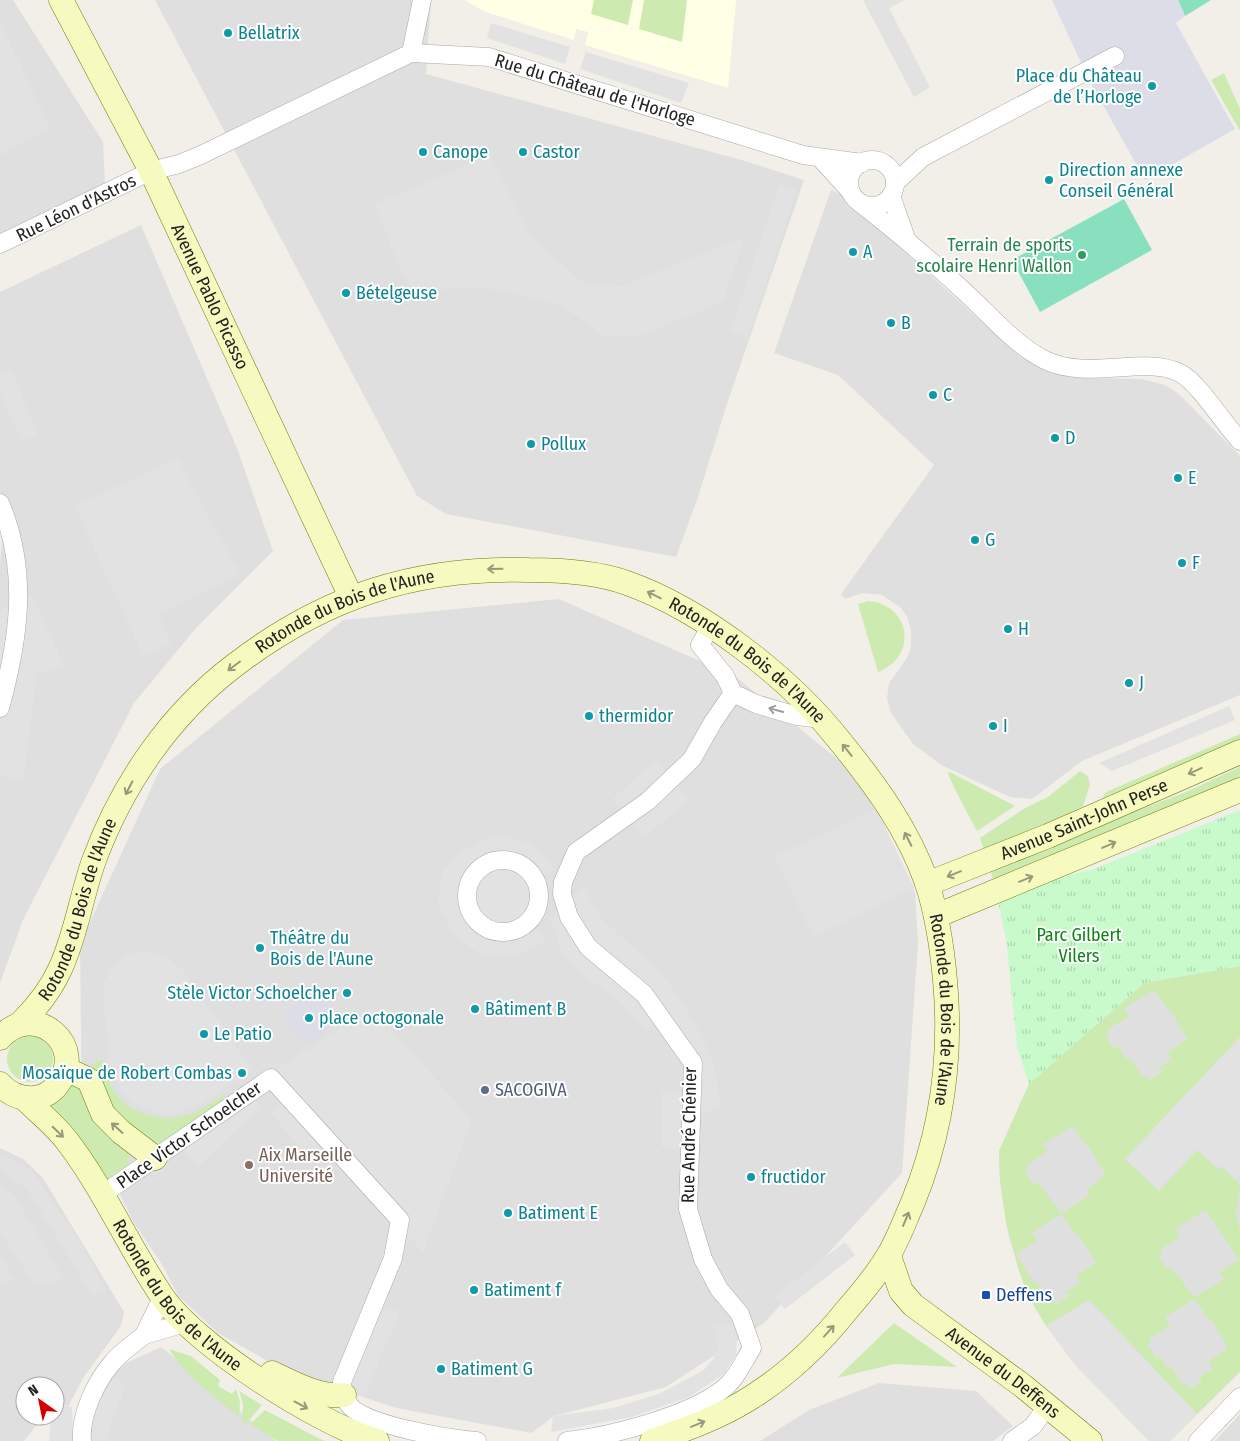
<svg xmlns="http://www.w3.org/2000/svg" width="1240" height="1441" font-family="'Fira Sans Condensed',sans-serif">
<defs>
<pattern id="park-tufts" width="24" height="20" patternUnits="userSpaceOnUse" patternTransform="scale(1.25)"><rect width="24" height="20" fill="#c8facc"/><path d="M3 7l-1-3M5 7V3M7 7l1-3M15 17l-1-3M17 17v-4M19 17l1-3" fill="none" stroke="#acd6af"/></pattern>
</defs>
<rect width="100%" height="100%" fill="#f2efe9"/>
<g fill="#e0dfdf">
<polygon points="0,0 13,0 103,142 105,187 0,237"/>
<polygon points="155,0 431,0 426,74 745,161 804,180 728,401 697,500 676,557 446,514 417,496"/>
<polygon points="831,190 840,194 858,209 1020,357 1058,374 1087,378 1141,379 1165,385 1179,394 1240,456 1240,695 1082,761 1032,799 1010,797 943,766 913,744 891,713 887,699 889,683 907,658 911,648 911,630 907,617 901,608 882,595 862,593 845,599 841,594 934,465 838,375 774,353"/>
<polygon points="141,225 237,448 273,551 197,627 134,703 23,920 0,983 0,564 2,538 0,532 0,292"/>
<polygon points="559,599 736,677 841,762 869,799 915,893 918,943 902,1173 764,1323 666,1387 554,1416 532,1433 396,1408 287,1372 218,1333 178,1296 163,1266 134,1223 82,1118 80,944 160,769 343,620"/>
<polygon points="1240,966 1240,1372 1170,1441 1149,1441 1068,1356 1028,1296 1009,1237 1000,1183 999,1151 1029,1084 1144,983"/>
<polygon points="0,1148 23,1159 43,1178 124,1312 121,1326 83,1378 68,1407 55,1402 55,1386 25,1386 25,1416 44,1416 24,1441 0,1441"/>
<polygon points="161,1347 276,1441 86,1441 97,1396 124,1364"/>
<polygon points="879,1383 976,1391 1013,1426 993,1441 760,1441 809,1410"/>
<polygon points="1240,1414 1240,1441 1215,1441"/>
</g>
<polygon fill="#ffffe5" points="465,0 736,0 728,88 585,45 588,32 576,29 574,40 483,11"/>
<g fill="#cdebb0" fill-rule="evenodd">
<polygon points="594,0 633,0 628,25 591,14"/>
<polygon points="644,0 687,0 682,42 639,29"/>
<polygon points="1224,73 1240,109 1240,131 1211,80"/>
<path d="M868 601C910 604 919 656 878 672L858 604Z"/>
<polygon points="1240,734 1240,740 1102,798 1106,792"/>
<polygon points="1240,767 1240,783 994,885 990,867 1186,792"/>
<path d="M948 771 1015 806 977 831C972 821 947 777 948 771Z"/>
<polygon points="1080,771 1088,776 1090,785 1083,806 1036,832 985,852 980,838 1025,808 1048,797"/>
<path d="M1240 966V1037L1125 1159 1197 1150 1219 1169 1221 1166 1240 1185 1236 1216 1240 1231V1371L1197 1414 1089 1300 1046 1326 1028 1296 1018 1268 1006 1223 1000 1180 999 1151 1029 1084 1144 983ZM1155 990 1168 1010 1170 1009 1187 1039 1168 1052 1172 1060 1159 1067 1162 1072 1149 1080 1146 1076 1143 1077 1130 1057 1126 1059 1119 1046 1114 1049 1106 1036 1110 1033 1108 1029 1129 1017 1124 1008ZM1073 1126 1086 1146 1088 1145 1105 1174 1099 1179 1100 1181 1087 1189 1090 1195 1061 1213 1038 1182 1033 1185 1025 1171 1029 1168 1027 1164 1047 1152 1043 1144ZM1206 1210 1239 1260 1220 1272 1217 1268 1224 1280 1194 1297 1171 1267 1167 1270 1158 1255 1163 1252 1161 1249 1180 1237 1176 1228ZM1062 1214 1075 1234 1077 1233 1096 1263 1076 1276 1080 1283 1066 1292 1069 1296 1056 1304 1053 1300 1049 1301 1037 1282 1034 1283 1016 1254 1037 1241 1032 1232ZM1195 1299 1208 1319 1210 1318 1228 1348 1209 1361 1213 1369 1200 1377 1202 1381 1190 1389 1187 1384 1183 1386 1171 1366 1167 1368 1160 1356 1156 1358 1147 1344 1152 1341 1150 1338 1170 1326 1165 1317Z"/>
<circle cx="30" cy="1059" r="23"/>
<path d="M102 1059C106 1071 109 1085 117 1095 137 1120 175 1124 202 1109 210 1104 217 1099 224 1094L223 1102 159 1148 113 1110 97 1074 90 1066Z"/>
<polygon points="76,1079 127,1148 130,1161 124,1170 107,1181 49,1106 65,1095"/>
<polygon points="894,1323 957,1367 894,1364 837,1378"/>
<path d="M169 1349 191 1356 220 1380 218 1386 232 1394 236 1389 240 1402 239 1417C215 1397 185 1376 169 1349Z"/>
<polygon points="239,1391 262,1405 246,1424 242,1419 243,1404"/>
<polygon points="265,1410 318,1438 325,1441 278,1441 250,1424"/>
</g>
<polygon fill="url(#park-tufts)" points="1240,810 1240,966 1144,983 1029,1084 1017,1046 1006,939 998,901 1047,880 1094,869"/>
<g fill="#88e0be">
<polygon points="1178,0 1211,0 1185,16"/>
<polygon points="1124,199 1152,250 1040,312 1012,260"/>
</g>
<g fill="#e2e2e2">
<polygon points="863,0 905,0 889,8 930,87 914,97"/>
<polygon points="0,22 51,129 0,155"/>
<polygon points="491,23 570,47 565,64 487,38"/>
<polygon points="586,52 689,83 681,103 580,69"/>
<polygon points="490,156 531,236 583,283 622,286 745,237 723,302 636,337 605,336 560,305 481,287 414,291 400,269 374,204"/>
<polygon points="779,184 797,190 748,337 730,332"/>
<polygon points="11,369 38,435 21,440 0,394 0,373"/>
<polygon points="177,458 241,575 159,614 171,643 143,656 75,506"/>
<polygon points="32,595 65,667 37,674 23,782 0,774 0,609"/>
<polygon points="1229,706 1235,720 1112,771 1099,763"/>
<polygon points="655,760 665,771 621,810 612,799"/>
<polygon points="678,786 689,800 645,837 633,823"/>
<polygon points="876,808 914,888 813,937 774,857"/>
<polygon points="497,836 528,842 545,857 555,870 542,877 522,857 505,850 475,859 468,870 462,881 459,898 462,911 480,935 508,941 520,937 536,929 547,939 534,948 515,955 499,957 481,954 462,942 451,930 439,909 439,892 443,873 452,859 479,841"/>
<circle cx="502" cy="896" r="31"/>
<polygon points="583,887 601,918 661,973 685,1006 702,1036 714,1064 721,1107 699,1114 702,1066 585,934 571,896"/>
<polygon points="559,914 575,944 590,962 630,994 655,1023 646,1031 619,1001 579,972 562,952 550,918"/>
<polygon points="147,951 167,957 183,970 253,1070 203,1103 176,1113 165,1114 152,1111 131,1102 122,1093 111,1073 103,993 104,982 115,964 124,957 134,953"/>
<polygon points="372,1007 472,1120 423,1253 329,1145 309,1157 270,1113 286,1099 266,1076"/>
<polygon points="1240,1037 1240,1174 1236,1179 1222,1166 1219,1169 1197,1150 1159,1191 1125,1159"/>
<polygon points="662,1091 683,1092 681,1151 661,1147"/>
<polygon points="254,1096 260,1107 198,1167 179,1149"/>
<polygon points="0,1153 33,1171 83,1248 106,1290 93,1297 26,1188 0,1171"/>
<polygon points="0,1186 15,1195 64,1280 35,1286 0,1233"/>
<polygon points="845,1242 855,1255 785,1309 774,1296"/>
<polygon points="0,1257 15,1279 0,1287"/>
<polygon points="1089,1300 1197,1414 1170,1441 1149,1441 1076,1366 1046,1326"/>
<polygon points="383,1306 400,1312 364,1397 346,1390"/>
<polygon points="732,1321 737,1329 736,1355 724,1374 689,1397 632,1417 551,1432 553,1416 614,1408 661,1393 704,1370 713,1359 718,1348 714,1326"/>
<polygon points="113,1375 125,1386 107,1436 107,1441 89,1441 98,1403"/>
<polygon points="55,1405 72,1407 73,1441 49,1441 51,1416 55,1416"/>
</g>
<g fill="#dddde8">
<polygon points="1052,0 1178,0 1185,16 1176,23 1235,129 1145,180 1089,80"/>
<polygon points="319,992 323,994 331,1007 334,1022 320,1036 304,1045 283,1021 290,1009"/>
</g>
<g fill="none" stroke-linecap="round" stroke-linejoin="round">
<defs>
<g id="street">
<polyline points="411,53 422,0"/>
<polyline points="820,158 851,192"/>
<circle cx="872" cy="183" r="23"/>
<polyline points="895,183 923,157 1115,56"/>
<polyline points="891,196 906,238"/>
<path d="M860 203C897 232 933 262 967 294 991 316 1015 345 1045 360 1087 381 1145 355 1180 373 1199 383 1224 424 1240 441"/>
<polyline points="0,244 151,171 179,164 201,155 411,53 489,57 803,155 862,163"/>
<path d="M0 503C29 571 19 639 0 708"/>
<polyline points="710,627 700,645 725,676 733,693 756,704 797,716 822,719"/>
<circle cx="503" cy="896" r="36"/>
<path d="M103 1194 271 1078 400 1220 393 1258 342 1382C342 1392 344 1400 351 1407 370 1426 449 1439 477 1441"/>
<polyline points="162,1298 144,1335 185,1323"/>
<path d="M82 1441C80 1415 95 1383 112 1363 120 1352 134 1344 144 1335"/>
<path d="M567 1441C611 1436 689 1416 723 1389 737 1378 743 1362 752 1348L740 1314 719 1289 703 1259 688 1209 693 1063 644 994 588 947 569 917 562 894 563 882 576 852 648 801 692 759 713 722 733 693"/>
<polyline points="1012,1441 1033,1426 1048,1405"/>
<polyline points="1198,1441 1240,1397"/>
</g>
<g id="secondary">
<path id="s1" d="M61 0 151 171 351 597"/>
<path id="s2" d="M927 884 1048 836 1240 752"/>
<polyline points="936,916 1240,790"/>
<path id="s3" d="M21 1023C37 1007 52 988 61 967 76 934 81 898 93 863 121 786 169 715 235 665 325 596 416 567 529 570 561 570 597 572 627 583 703 610 790 678 839 740 875 784 908 829 927 883 937 914 942 947 945 980 952 1056 942 1131 913 1202 905 1220 898 1240 888 1256 876 1276 861 1294 846 1311 819 1345 788 1374 752 1397 721 1417 687 1429 652 1441"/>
<path d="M0 1038C35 999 89 1047 57 1085 52 1092 43 1097 34 1098 21 1099 9 1094 0 1084"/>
<polyline points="66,1069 89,1080 103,1114 121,1132 155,1158"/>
<path id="s4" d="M24 1098C38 1112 55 1125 67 1141 104 1189 128 1246 162 1296 193 1344 322 1426 377 1441"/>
<path id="s5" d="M889 1256 901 1291 913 1305 1023 1386 1090 1441"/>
<path d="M272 1373C293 1383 320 1398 344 1395"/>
</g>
</defs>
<use href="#street" stroke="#a9a9a9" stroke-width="19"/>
<use href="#secondary" stroke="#707d05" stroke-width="25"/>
<use href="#street" stroke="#fff" stroke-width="18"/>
<use href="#secondary" stroke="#f7fabf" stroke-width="24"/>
</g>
<defs><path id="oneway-shaft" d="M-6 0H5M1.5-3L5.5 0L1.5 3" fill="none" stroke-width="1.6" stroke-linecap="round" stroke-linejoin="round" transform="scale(1.25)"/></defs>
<g stroke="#979978">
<use href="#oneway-shaft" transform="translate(495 569) rotate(179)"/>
<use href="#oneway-shaft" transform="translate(654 595) rotate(-153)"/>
<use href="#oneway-shaft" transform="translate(234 666) rotate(143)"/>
<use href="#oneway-shaft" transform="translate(847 750) rotate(-129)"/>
<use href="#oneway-shaft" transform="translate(1195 771) rotate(156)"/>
<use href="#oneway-shaft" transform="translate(129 788) rotate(117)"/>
<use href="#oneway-shaft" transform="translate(908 839) rotate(-117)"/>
<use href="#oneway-shaft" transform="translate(1109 845) rotate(-23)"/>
<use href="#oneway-shaft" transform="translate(954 874) rotate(158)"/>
<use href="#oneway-shaft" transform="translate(1026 879) rotate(-22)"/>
<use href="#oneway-shaft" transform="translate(117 1128) rotate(-138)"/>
<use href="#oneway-shaft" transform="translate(58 1132) rotate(44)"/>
<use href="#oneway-shaft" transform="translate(906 1219) rotate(-67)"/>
<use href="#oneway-shaft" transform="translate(829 1331) rotate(-48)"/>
<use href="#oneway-shaft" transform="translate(301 1405) rotate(28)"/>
<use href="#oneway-shaft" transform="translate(698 1424) rotate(-22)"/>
</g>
<use stroke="#9c9c9c" href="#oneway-shaft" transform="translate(776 710) rotate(-165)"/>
<g fill="#0f9aa8" stroke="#fff" stroke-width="2">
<circle cx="228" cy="33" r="5"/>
<circle cx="1152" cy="86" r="5"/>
<circle cx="423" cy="152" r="5"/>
<circle cx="523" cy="152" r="5"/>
<circle cx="1049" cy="180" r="5"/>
<circle cx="853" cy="252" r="5"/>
<circle cx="346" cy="293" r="5"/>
<circle cx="891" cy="323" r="5"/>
<circle cx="933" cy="395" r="5"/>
<circle cx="1055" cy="438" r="5"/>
<circle cx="531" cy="444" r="5"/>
<circle cx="1178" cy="478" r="5"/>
<circle cx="975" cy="540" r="5"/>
<circle cx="1182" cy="563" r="5"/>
<circle cx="1008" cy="629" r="5"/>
<circle cx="1129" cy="683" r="5"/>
<circle cx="589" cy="716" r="5"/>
<circle cx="993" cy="726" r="5"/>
<circle cx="260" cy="948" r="5"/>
<circle cx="347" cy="993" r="5"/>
<circle cx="475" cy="1009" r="5"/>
<circle cx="309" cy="1018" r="5"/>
<circle cx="204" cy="1034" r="5"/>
<circle cx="242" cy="1073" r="5"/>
<circle cx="751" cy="1177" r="5"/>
<circle cx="508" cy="1213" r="5"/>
<circle cx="474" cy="1290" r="5"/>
<circle cx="441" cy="1369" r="5"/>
</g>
<circle fill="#2e9e5b" stroke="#fff" stroke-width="2" cx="1082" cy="255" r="5"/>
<circle fill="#5c6f8a" stroke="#fff" stroke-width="2" cx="485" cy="1090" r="5"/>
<circle fill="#8d6e63" stroke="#fff" stroke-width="2" cx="249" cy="1165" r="5"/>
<rect fill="#1a4fb4" stroke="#fff" stroke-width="2" x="981" y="1290" width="10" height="10" rx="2.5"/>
<g text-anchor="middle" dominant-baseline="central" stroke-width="4" stroke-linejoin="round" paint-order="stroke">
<g font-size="18" fill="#0d838f" stroke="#fff" text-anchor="start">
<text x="238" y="33">Bellatrix</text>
<text x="1142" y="76" text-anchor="end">Place du Château<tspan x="1142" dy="21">de l’Horloge</tspan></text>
<text x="433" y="152">Canope</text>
<text x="533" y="152">Castor</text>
<text x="1059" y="170">Direction annexe<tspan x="1059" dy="21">Conseil Général</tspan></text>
<text x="863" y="252">A</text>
<text x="356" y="293">Bételgeuse</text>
<text x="901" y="323">B</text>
<text x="943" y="395">C</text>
<text x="1065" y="438">D</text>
<text x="541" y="444">Pollux</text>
<text x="1188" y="478">E</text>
<text x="985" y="540">G</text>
<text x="1192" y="563">F</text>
<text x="1018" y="629">H</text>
<text x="1139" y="683">J</text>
<text x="599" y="716">thermidor</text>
<text x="1003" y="726">I</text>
<text x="270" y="938">Théâtre du<tspan x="270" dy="21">Bois de l'Aune</tspan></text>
<text x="337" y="993" text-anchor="end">Stèle Victor Schoelcher</text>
<text x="485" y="1009">Bâtiment B</text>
<text x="319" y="1018">place octogonale</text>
<text x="214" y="1034">Le Patio</text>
<text x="232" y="1073" text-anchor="end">Mosaïque de Robert Combas</text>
<text x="761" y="1177">fructidor</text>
<text x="518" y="1213">Batiment E</text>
<text x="484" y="1290">Batiment f</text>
<text x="451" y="1369">Batiment G</text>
</g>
<g font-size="18" fill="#222" stroke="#fff">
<text transform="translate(595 90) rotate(17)">Rue du Château de l'Horloge</text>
<text transform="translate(76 208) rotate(-26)">Rue Léon d'Astros</text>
<text stroke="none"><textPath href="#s1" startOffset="332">Avenue Pablo Picasso</textPath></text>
<text stroke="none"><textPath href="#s3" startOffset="549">Rotonde du Bois de l'Aune</textPath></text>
<text stroke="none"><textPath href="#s3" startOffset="984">Rotonde du Bois de l'Aune</textPath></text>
<text stroke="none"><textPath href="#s2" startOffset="170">Avenue Saint-John Perse</textPath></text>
<text stroke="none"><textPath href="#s3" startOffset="129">Rotonde du Bois de l'Aune</textPath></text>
<text stroke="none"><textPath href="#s3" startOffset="1404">Rotonde du Bois de l'Aune</textPath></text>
<text transform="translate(189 1135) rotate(-35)">Place Victor Schoelcher</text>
<text transform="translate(689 1135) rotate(-89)">Rue André Chénier</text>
<text stroke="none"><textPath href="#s4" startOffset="252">Rotonde du Bois de l'Aune</textPath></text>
<text stroke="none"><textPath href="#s5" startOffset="168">Avenue du Deffens</textPath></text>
</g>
<g font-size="18" fill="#27864d" stroke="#fff" text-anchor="end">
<text x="1072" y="245">Terrain de sports<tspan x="1072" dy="21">scolaire Henri Wallon</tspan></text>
</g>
<g font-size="18" fill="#0c8416" stroke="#fff">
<text x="1079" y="935">Parc Gilbert<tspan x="1079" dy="21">Vilers</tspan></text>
</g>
<g font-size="18" fill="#4e5e75" stroke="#fff" text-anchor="start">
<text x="495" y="1090">SACOGIVA</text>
</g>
<g font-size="18" fill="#785e54" stroke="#fff" text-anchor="start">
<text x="259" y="1155">Aix Marseille<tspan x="259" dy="21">Université</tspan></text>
</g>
<g font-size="18" fill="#164399" stroke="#fff" text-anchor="start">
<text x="996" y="1295">Deffens</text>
</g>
</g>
<g transform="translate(40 1401) rotate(327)"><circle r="24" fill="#ffffff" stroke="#a7a7a7"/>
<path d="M0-4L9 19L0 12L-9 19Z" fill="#d40000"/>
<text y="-8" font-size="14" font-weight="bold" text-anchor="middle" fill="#222222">N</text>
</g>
</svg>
